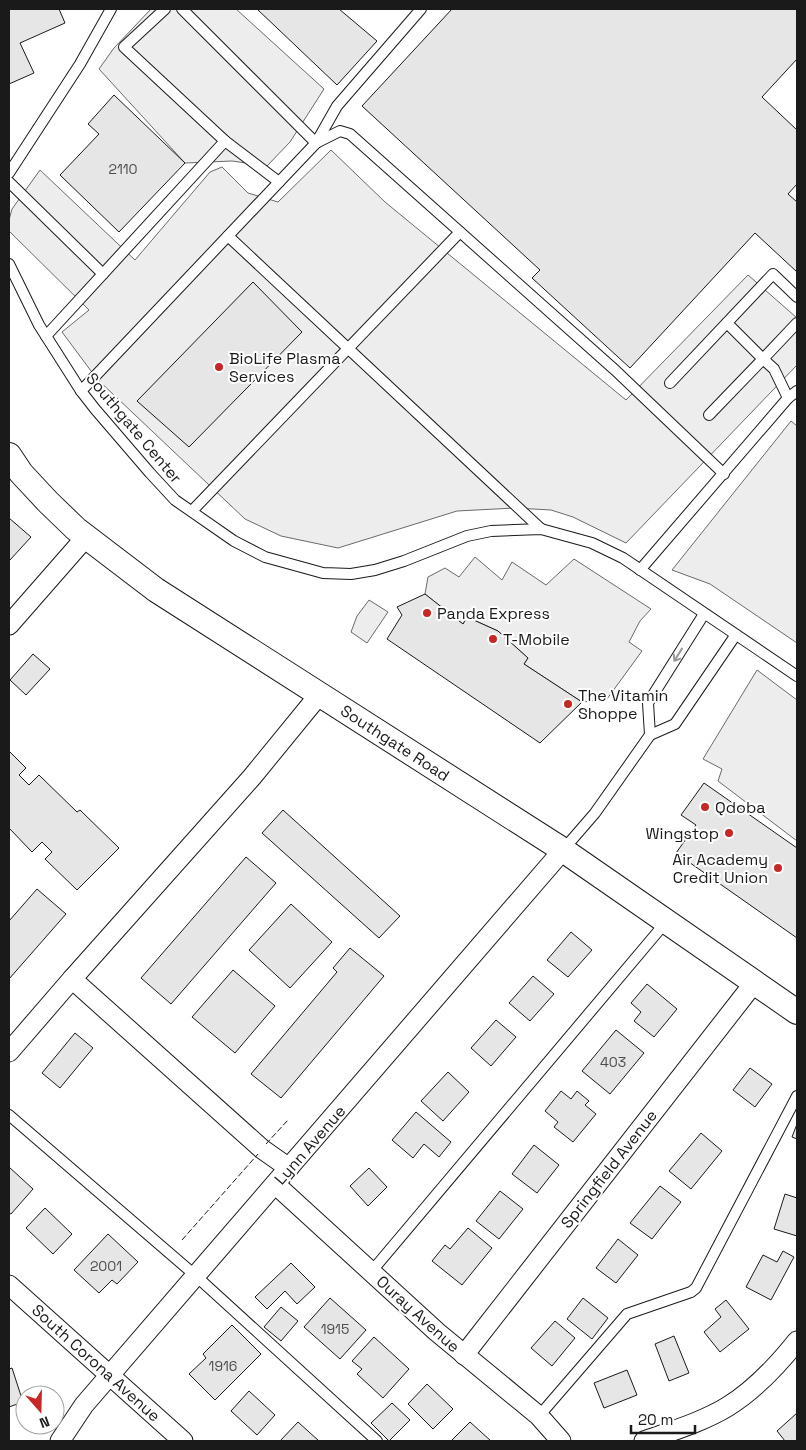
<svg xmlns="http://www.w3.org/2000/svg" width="806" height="1450" font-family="'Space Grotesk',sans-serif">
<rect width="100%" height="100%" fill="#fff"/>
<g fill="#ededed" stroke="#6a6a6a">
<polygon points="151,9 236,9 324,89 290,142 267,166 232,161 185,163 99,69 114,48"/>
<polygon points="331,150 385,202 626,400 748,275 797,318 797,365 626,543 573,517 551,510 515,508 457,511 338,548 281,536 245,519 97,379 62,332 89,310 9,231 9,220 12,209 40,170 135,260 210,172 222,167 248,193 278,202"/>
<polygon points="791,421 797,426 797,643 710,584 672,570"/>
<polygon points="475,557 502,580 512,562 546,585 574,559 651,609 640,621 629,642 642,651 607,699 582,702 524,664 528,658 498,631 467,617 463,624 425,594 428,577 445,568 459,577"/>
<polygon points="369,600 388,612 367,643 351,632 357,616"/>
<polygon points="757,670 797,700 797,841 718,781 722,769 703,759"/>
</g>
<g fill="#e6e6e6" stroke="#1a1a1a">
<polygon points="9,9 59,9 65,23 20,43 34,73 9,84"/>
<polygon points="257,9 339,9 377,41 337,85"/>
<polygon points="452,9 797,9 797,59 762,97 797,130 797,184 788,194 797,202 797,272 755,233 630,368 532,278 540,270 362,106"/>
<polygon points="114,95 185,163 119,232 60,175 99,134 88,124"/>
<polygon points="253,282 302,332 189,447 137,401"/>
<polygon points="9,518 31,537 10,560 9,559"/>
<polygon points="425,594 463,624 467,617 498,631 528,658 524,664 582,702 540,743 387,639 402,615 397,607"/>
<polygon points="33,654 50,669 26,695 10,680"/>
<polygon points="9,751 26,768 19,775 29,785 39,775 77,812 80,810 119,848 77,890 45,859 52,852 42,842 32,852 9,828"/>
<polygon points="704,783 797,848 797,938 676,853 696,825 681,815"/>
<polygon points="283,810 400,916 379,938 262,833"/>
<polygon points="246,857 276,883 171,1004 141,978"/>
<polygon points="37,889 66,914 9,979 9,921"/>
<polygon points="291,904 332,942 290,988 249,950"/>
<polygon points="571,932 592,950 568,977 547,960"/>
<polygon points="350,948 384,976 281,1098 251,1074 337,972 333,968"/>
<polygon points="233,970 275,1006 235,1053 192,1017"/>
<polygon points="533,976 554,994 530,1021 509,1003"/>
<polygon points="647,984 677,1009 654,1037 634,1021 641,1012 631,1003"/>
<polygon points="496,1020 516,1037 491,1066 471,1048"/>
<polygon points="616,1030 644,1053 610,1094 582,1071"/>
<polygon points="75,1033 93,1048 60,1088 42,1073"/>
<polygon points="750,1068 772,1084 755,1107 733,1090"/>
<polygon points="448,1072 469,1092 443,1121 421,1101"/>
<polygon points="561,1091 571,1099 577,1091 589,1101 585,1105 596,1114 573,1142 554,1127 558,1122 545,1111"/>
<polygon points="416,1112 451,1142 439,1157 424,1144 413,1158 392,1140"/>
<polygon points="797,1124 797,1139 792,1137"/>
<polygon points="701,1133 722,1151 691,1189 669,1171"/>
<polygon points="534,1145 559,1165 537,1193 512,1174"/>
<polygon points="9,1167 33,1189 11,1214 9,1213"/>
<polygon points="369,1168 387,1187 368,1206 350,1186"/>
<polygon points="660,1186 681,1202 652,1239 630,1223"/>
<polygon points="500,1191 523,1209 499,1239 476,1221"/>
<polygon points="785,1194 797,1198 797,1236 774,1229"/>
<polygon points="45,1208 72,1234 53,1254 26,1228"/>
<polygon points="468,1228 492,1248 462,1285 432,1261 445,1245 450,1249"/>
<polygon points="108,1234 138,1262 117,1284 112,1280 99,1293 74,1270"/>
<polygon points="618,1239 638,1255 616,1283 596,1268"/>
<polygon points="783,1251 794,1257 771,1300 746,1287 763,1255 777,1262"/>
<polygon points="291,1263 315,1287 297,1304 285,1291 267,1309 255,1297"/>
<polygon points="330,1298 366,1330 340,1359 304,1327"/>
<polygon points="583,1298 608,1318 592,1339 567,1319"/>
<polygon points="726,1300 749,1329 720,1352 704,1332 721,1317 715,1309"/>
<polygon points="281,1307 298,1321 281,1341 264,1327"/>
<polygon points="555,1321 575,1338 552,1366 531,1348"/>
<polygon points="232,1325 261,1354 215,1400 189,1374 206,1358 203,1354"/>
<polygon points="674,1336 689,1373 669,1381 655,1344"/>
<polygon points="374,1337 409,1369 383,1398 357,1374 362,1369 352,1361"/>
<polygon points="12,1368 23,1402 9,1407 9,1369"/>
<polygon points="627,1370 637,1395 604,1408 594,1383"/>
<polygon points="427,1384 453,1409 433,1429 408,1404"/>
<polygon points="249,1391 275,1415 257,1435 231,1411"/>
<polygon points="392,1403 410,1420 389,1441 371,1423"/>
<polygon points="797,1413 797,1441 785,1441 777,1431"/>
<polygon points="298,1422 319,1441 280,1441"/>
<polygon points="470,1422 491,1441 451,1441"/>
</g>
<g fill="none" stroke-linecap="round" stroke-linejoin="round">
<defs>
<g id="service">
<polyline points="182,9 316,143"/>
<polyline points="225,141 279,182"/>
<polyline points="316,143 340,131 350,134 615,370 724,474"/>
<polyline points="9,173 80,64 111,9"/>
<polyline points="9,182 103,274"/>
<polyline points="228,236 541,529"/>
<polyline points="9,264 39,325 81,391 95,409 150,473 175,500 234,541 265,557 323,573 351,574 375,570 404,561 467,536 491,531 541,529 592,543 623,558 797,676"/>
<polyline points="46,336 225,141 124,47 165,9"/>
<polyline points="670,383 773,274 797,297"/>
<polyline points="81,391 316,143 337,106 421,9"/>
<polyline points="788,398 774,369 763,359 797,323"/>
<polyline points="709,415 763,359 727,323"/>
<polyline points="192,511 460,232"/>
<polyline points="640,570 788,398 797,391"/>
<polyline points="650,735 648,703 704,614"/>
<polyline points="563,850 595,813 650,735 675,724 735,636"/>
<polyline points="9,1115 196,1276 377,1441"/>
<polyline points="371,1272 666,922"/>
<polyline points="539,1416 627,1314 691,1292 696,1288 797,1096"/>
</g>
<g id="minor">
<polyline points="9,625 86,537"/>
<polyline points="72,979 252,777 319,695"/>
<polyline points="9,1052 72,979 262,1149 289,1168"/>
<polyline points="275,1184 437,1332 539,1416 561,1441"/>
<polyline points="9,1285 183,1441"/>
<polyline points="464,1355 754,983"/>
<polyline points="60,1441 84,1405 563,850"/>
<path d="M644 1441C672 1431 702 1422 727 1407 755 1390 777 1366 797 1341"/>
</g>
<polyline id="tertiary" points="9,455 21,473 48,502 76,529 156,590 563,850 797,1012"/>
</defs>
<use href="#service" stroke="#1a1a1a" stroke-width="12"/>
<use href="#minor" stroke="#1a1a1a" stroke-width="21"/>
<use href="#tertiary" stroke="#1a1a1a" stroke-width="26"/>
<use href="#service" stroke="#fff" stroke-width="10"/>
<use href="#minor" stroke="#fff" stroke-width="19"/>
<use href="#tertiary" stroke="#fff" stroke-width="24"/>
<g stroke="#1a1a1a" stroke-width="1" stroke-dasharray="6 2.5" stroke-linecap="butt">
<polyline points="266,1144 288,1120"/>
<polyline points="182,1240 258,1154"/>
</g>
</g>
<defs><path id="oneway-shaft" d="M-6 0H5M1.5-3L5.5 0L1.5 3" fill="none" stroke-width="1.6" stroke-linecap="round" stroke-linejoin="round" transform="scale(1.25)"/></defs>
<use stroke="#989898" href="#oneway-shaft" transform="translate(678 655) rotate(122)"/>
<g fill="#c62828" stroke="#fff" stroke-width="2">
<circle cx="219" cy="367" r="5"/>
<circle cx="427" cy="613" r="5"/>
<circle cx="493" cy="639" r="5"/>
<circle cx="568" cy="704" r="5"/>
<circle cx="705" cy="807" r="5"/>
<circle cx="729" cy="833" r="5"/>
<circle cx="778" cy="868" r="5"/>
</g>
<g text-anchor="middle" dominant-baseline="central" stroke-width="4" stroke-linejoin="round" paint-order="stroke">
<g font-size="14" fill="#4d4d4d">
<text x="123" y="169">2110</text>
<text x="613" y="1062">403</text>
<text x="106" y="1266">2001</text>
<text x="335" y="1329">1915</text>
<text x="223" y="1366">1916</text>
</g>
<g font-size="16" fill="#1a1a1a" stroke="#fff" text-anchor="start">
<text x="229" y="358">BioLife Plasma<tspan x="229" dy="18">Services</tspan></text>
<text x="437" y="613">Panda Express</text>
<text x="503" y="639">T-Mobile</text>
<text x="578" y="695">The Vitamin<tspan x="578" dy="18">Shoppe</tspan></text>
<text x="715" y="807">Qdoba</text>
<text x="719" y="833" text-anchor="end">Wingstop</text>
<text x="768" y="859" text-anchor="end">Air Academy<tspan x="768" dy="18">Credit Union</tspan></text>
</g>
<g font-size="16" fill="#1a1a1a" stroke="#fff">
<text transform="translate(134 428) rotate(50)">Southgate Center</text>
<text transform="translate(395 743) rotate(33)">Southgate Road</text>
<text transform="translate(310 1145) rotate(-49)">Lynn Avenue</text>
<text transform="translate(609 1169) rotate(-52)">Springfield Avenue</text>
<text transform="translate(418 1314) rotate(42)">Ouray Avenue</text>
<text transform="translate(96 1363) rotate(42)">South Corona Avenue</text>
</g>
</g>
<rect width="806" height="1450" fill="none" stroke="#1a1a1a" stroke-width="20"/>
<g transform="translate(40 1410) rotate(160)"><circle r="24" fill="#ffffff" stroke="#a3a3a3"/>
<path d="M0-4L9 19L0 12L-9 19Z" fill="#c62828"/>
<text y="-8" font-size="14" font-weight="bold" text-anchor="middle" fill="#1a1a1a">N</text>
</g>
<path d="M631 1425v8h64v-8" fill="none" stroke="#1a1a1a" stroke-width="2.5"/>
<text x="638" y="1425" font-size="15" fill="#1a1a1a" stroke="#ffffff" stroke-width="4" paint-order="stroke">20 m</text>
</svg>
